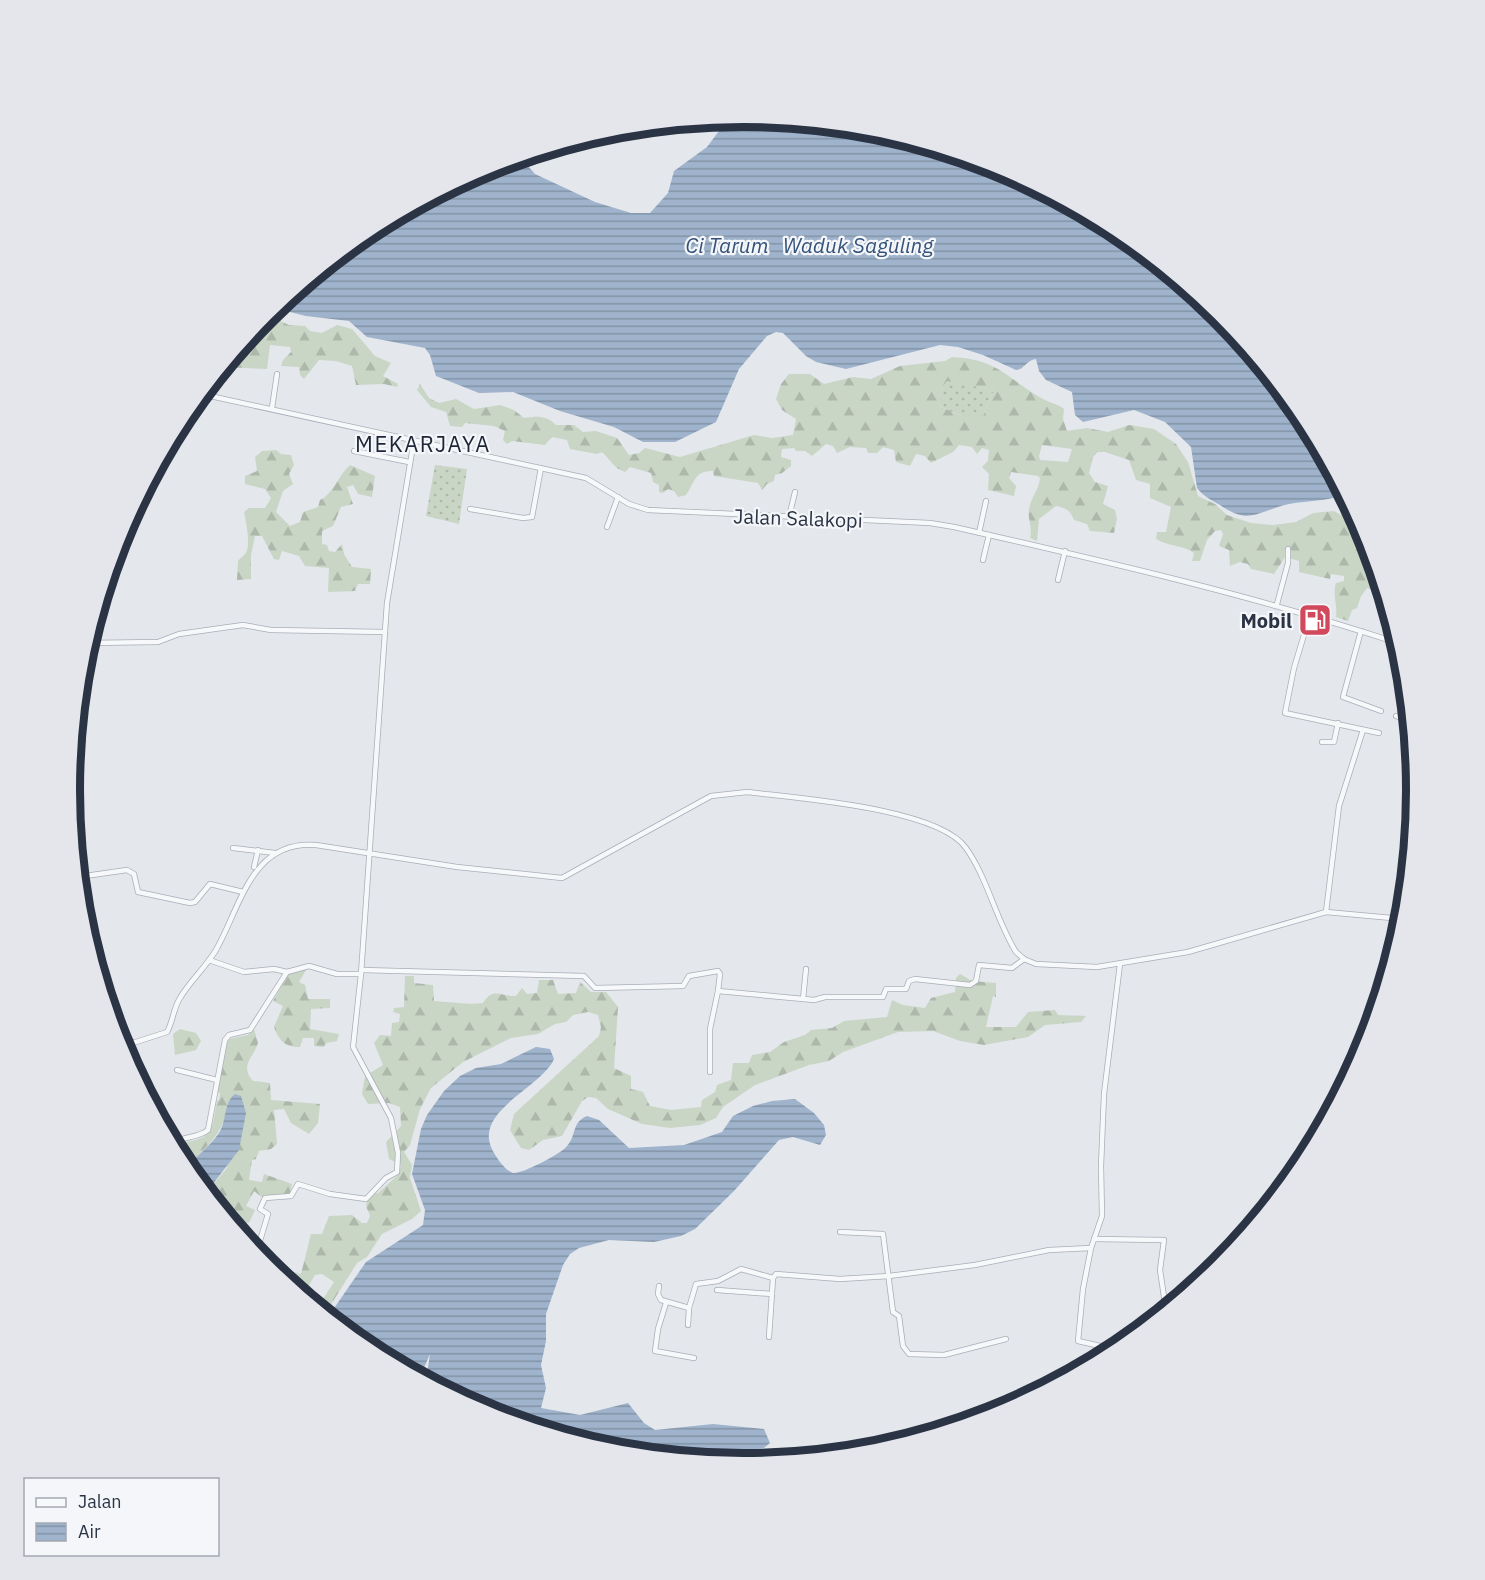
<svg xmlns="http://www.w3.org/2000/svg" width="1485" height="1580" font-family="'IBM Plex Sans',sans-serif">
<defs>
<pattern id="grass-dots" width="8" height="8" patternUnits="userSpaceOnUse" patternTransform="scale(1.5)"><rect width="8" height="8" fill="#c9d6c5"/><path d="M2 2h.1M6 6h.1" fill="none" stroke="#adb8ab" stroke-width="1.8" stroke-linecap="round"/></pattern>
<pattern id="forest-firs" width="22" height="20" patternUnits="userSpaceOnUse" patternTransform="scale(1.5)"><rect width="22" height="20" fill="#c9d6c5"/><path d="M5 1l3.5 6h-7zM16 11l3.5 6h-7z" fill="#adb8ab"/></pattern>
<pattern id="water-rules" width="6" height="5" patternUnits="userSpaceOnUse" patternTransform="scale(1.5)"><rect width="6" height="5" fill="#9fb4cc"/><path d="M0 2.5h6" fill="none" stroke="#8293a7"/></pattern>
</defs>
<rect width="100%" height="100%" fill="#e4e7ec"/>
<g fill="url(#grass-dots)">
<polygon points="947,380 994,390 983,416 962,416 939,406 942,386"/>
<polygon points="435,465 467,469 459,524 426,516"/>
</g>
<g fill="url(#forest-firs)" fill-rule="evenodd">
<polygon points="266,314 289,325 305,326 310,331 322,333 337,325 352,329 375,356 391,363 383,376 398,384 397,387 384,384 356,385 352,366 336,361 319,360 304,379 300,375 299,367 281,366 283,360 291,352 290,347 270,345 267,369 223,367"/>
<path d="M952 357C999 359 1007 379 1043 399 1050 403 1058 404 1064 409L1063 419 1067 431 1087 428 1108 432 1129 425 1154 429 1176 444 1188 462 1198 496 1215 504 1227 515 1251 523 1273 525 1296 522 1313 513 1334 511 1353 522 1359 528 1367 557 1375 565 1391 618 1380 620 1382 593 1367 588 1361 596 1357 608 1352 610 1348 621 1336 617C1338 605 1332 596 1336 583L1344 581V576L1331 574 1330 579 1299 572V561L1285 557 1274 574 1251 569 1248 564 1240 562 1230 566 1229 550 1219 546 1223 534 1221 530 1215 531 1207 540 1200 561H1192L1194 553C1186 546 1167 546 1156 539L1157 532H1166L1171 507 1150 498V484L1136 480 1129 460 1105 452H1097L1093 457 1089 473 1095 482 1108 486 1103 504 1115 510 1117 519 1114 533 1090 531 1087 524 1074 520C1070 510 1066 508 1056 506L1039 519 1037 541 1030 538C1033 527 1027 519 1029 509 1031 497 1039 490 1040 478L1038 476 1011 472 1009 478 1016 486 1014 496 988 490 989 474 982 467 988 461 989 450 982 448 977 454 972 447 959 445 953 452 931 463 925 456 916 454 910 466 896 462 894 450 883 447 877 453H868L866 448 850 447 837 453 833 446 826 444 812 456 805 451H796L794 448 782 449 781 457 791 460V466L782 473 775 475 774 481 767 484 762 490 758 483 714 476 713 471C695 470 695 482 686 495L678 497 674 491 668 489 663 493 659 492V485L653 482 651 473 630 467 625 472C613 468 611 460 602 452L597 454 570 449 567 440 552 437 545 445 512 441 507 444 503 440 505 431 494 426 465 423 462 427 450 426 446 412 431 407 417 390 420 384 429 398 439 403 456 399 474 409 500 405 514 410 524 418C537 416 546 415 556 425H574L583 432 596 431 617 438 629 455 639 453 645 448 680 457 754 435 772 438 793 435 796 419 782 410 776 399 781 384 789 374H810L824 384 853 377 871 379 900 366 945 361ZM947 381 994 390 983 416H962L939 406 942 387ZM1042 445 1072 449 1068 462 1040 460 1039 456Z"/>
<path d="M276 450 281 454 291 455 294 465 289 474 293 484 283 491 276 512 290 526 300 522 303 512 318 507 320 500C333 494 338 476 350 465L375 476 372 497 358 494 353 485 347 487 353 504 341 507 333 526 322 531V544L327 545 329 551 335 552 342 544 344 554 352 567 371 569 370 584H358L355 591 328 592 329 568 305 566 299 556 282 551 279 560 274 559 262 536H255L251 555V579L237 580 238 561C241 557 246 555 247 550 250 543 246 521 244 512L249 508H265L271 498 265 489 245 484V476L257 471 255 457 262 451Z"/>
<path d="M302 969 306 970 299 982 305 985 308 999H330V1008L311 1009 310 1029 339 1034 337 1041 326 1043 324 1047 314 1046V1038H303L300 1047C285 1047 279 1041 274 1027L283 1006 273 1001 288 974Z"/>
<path d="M960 974 972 981 996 983V997L993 996 986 1027H1016L1028 1012 1055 1010 1058 1015 1086 1016 1081 1022 1045 1025 1028 1037 984 1045 960 1041 933 1031 898 1032 843 1052 829 1061 809 1065 755 1085 723 1107 716 1118 700 1125 670 1128 642 1124 608 1109 596 1098 588 1097 582 1101 562 1136 543 1140 529 1150 521 1148 510 1130 514 1114 599 1036 601 1027 598 1015 588 1012 573 1015 566 1022 555 1024 538 1034 511 1038 463 1062 431 1088 420 1109 410 1145 404 1152 412 1165 410 1178 421 1211 412 1219 382 1234 367 1257 357 1263 325 1314 276 1275 283 1269 301 1274 311 1234H322L329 1216 352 1215 362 1223H367L370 1216 366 1206 369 1192 378 1193 399 1174 401 1165 389 1159 386 1142 401 1126 400 1107 389 1103 368 1104 362 1094 365 1076 383 1065 374 1043 380 1035 391 1036 392 1023 399 1022 400 1014 393 1012 394 1008 404 1007 405 976H414V983L433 985 434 1001C451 1002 466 1005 483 1003 493 986 502 997 516 996L522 988 527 994 537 993 539 980H553L558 994 576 993 580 982 591 992H606L618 1007 614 1068 631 1076V1089L643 1092 650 1106 671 1110 701 1107 702 1100 715 1092 717 1085 731 1080 733 1063H749L752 1055 770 1052 784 1042 805 1035 811 1030 832 1028 844 1021 887 1017 892 1000 903 1005 925 1008 931 998 955 992 956 978ZM322 1274 334 1282 321 1302 306 1290 315 1275Z"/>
<polygon points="180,1029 196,1033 201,1041 196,1050 175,1055 173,1034"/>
<path d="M254 1029 258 1043C254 1057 239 1065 253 1081L270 1083 271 1100 320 1104 318 1123 309 1134 291 1123 284 1109 274 1110 277 1144 271 1149 259 1151 256 1159 252 1160 249 1180 262 1182 264 1174 292 1184 290 1193 270 1197 267 1201 254 1191 246 1206 255 1210 249 1223 235 1221 231 1223 206 1193 227 1168V1104C226 1132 205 1149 185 1167L174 1148C178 1143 181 1143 186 1142 215 1138 212 1126 217 1101L219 1100 220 1093 217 1092 226 1045 229 1039 248 1035Z"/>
</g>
<g fill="url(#water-rules)">
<path d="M753 118 792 121 812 131H821L827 125C906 133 1011 163 1077 209 1085 214 1090 222 1098 228L1111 227 1117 230 1219 314 1303 416 1344 494C1326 502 1309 500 1289 504 1258 511 1250 526 1220 505 1211 500 1203 496 1197 488L1191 447 1165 422 1134 410 1083 422 1075 415 1072 392 1046 380 1039 371 1036 359C1026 360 1024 370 1016 370L983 355 958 347 940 345 846 369 816 362 806 356 783 333 776 332 767 336 739 369 716 422 675 442H643L614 427 560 411 513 392 479 393 436 376 430 355 425 348 367 337 349 321 306 316 274 308 369 230 485 168 520 157 535 174 595 202 631 213H650L668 193 674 171 707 147 725 123 737 119Z"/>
<path d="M536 1047 550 1049 554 1059C541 1089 469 1112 494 1153 499 1161 505 1170 513 1173 522 1174 561 1154 567 1146 577 1135 571 1123 587 1116L599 1120 629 1148 684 1145 722 1132 733 1116 753 1106 772 1101 795 1099 814 1113 824 1125 826 1135 820 1145 793 1137 779 1140 734 1191 695 1229 681 1236 654 1242 609 1240 579 1248 570 1254 563 1265 546 1314V1341L541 1365 546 1388 541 1408 580 1415 628 1403 644 1423 655 1430 713 1424 764 1429 770 1443 745 1463 611 1450 484 1412 426 1381 430 1354 420 1377 368 1350 328 1317 366 1262 423 1225 425 1210 412 1174 421 1129 427 1115 444 1091 460 1076 476 1068 501 1064Z"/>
<path d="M235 1094 241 1096 246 1113 239 1150 206 1193 185 1167C196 1157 210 1146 219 1133 227 1121 223 1103 235 1094Z"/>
</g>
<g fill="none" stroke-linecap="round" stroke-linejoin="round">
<defs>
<g id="minor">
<path d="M201 394 586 478 629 504 648 510 930 523 954 527C1104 561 1252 595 1398 643"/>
<polyline points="272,408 277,374"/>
<polyline points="354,451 409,462"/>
<polyline points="470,509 523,518 532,517 541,468"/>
<polyline points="789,517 795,492"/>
<polyline points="607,527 618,497"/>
<polyline points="979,533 986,501"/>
<polyline points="983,560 989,535"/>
<polyline points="1058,580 1065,551"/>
<polyline points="1277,604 1288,563 1288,549"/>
<polyline points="1310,615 1294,668 1285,713 1379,733"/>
<polyline points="1361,631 1343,697 1381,711"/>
<polyline points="87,643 158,642 179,634 243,625 271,630 385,632"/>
<polyline points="1396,716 1409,721"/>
<polyline points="1322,742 1334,742 1338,723"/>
<polyline points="233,848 275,853"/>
<polyline points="254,867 258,850"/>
<polyline points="78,877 127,870 134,874 138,892 190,903 195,902 210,884 243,892"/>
<polyline points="1326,912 1339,806 1363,730"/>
<polyline points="209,960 244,972 274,969 287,972"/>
<polyline points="362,970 584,976 595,988 683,986 689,976 718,971 720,974 718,991 814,1000 825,997 883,997 886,989 906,989 909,981 915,979 970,985 976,981 979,965 1012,968 1024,959"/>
<polyline points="803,999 806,969"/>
<path d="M115 1031H121L133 1043 167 1032C173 1022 173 1009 180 998 190 981 206 967 216 950 241 906 251 840 316 845L457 867 562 878 711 796 747 792C795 798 938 808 966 848 988 879 996 920 1016 952L1024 959 1036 964 1097 967 1188 952 1326 912 1403 919"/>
<polyline points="177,1070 217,1080"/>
<polyline points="710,1072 710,1029 718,991"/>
<path d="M172 1145C182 1135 197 1139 208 1130L225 1040 229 1035 250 1030 287 972 309 966 337 974H361L387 603 414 440"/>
<polyline points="840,1232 883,1234 893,1312 899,1316 903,1346 909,1354 944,1355 1006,1339"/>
<polyline points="1094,1239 1164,1240 1160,1270 1166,1310"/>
<polyline points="1091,1248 1083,1289 1078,1341 1109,1348"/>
<polyline points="256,1254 268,1214 260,1209 265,1198 291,1196 298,1184 330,1194 366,1199 386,1178 397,1172 398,1153 391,1118 353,1047 361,974"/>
<polyline points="659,1286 658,1294 661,1300 689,1308"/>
<polyline points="717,1290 772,1294"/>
<polyline points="666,1303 658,1329 655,1351 694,1358"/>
<polyline points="688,1325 689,1308 696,1284 718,1281 741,1269 773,1278"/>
<polyline points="769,1337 773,1278 776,1274 840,1279 889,1276 975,1265 1049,1250 1091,1248 1102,1216 1101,1166 1104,1094 1120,964"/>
</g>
</defs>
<use href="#minor" stroke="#a9aeb7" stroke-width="6"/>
<use href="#minor" stroke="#f7f8fa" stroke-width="4.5"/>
</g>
<defs>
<symbol id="fuel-square" viewBox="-11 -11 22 22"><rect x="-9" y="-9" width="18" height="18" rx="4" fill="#d1495b" stroke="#f4f6f9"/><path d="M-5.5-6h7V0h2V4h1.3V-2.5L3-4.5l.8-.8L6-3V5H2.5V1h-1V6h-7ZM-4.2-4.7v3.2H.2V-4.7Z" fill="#fff"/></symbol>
</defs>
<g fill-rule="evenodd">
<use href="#fuel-square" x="1296" y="601" width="38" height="38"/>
</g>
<g text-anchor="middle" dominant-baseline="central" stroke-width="4.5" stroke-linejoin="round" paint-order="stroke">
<g font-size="20" fill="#2b3445" stroke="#f4f6f9">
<text transform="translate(798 518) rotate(2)">Jalan Salakopi</text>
</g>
<g font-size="20" font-weight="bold" fill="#2b3445" stroke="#f4f6f9" text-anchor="end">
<text x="1292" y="620">Mobil</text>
</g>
<g font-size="21" font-style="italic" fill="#34527a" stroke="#f4f6f9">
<text x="727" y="245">Ci Tarum</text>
<text x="858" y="245">Waduk Saguling</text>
</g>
<g font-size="22" letter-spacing="1.5" fill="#1d2536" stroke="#f4f6f9">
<text x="423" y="443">MEKARJAYA</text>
</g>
</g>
<path d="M0 0H1485V1580H0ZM80 790a663 663 0 1 1 1326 0a663 663 0 1 1-1326 0Z" fill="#e4e6eb" fill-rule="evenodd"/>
<path fill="none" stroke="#2b3445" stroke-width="8" d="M80 790a663 663 0 1 1 1326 0a663 663 0 1 1-1326 0Z"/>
<rect x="24" y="1478" width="195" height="78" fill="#f4f6f9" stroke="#a4a8b1" stroke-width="1.5"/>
<rect x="36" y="1498" width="30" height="9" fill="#f7f8fa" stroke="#a4a8b1" stroke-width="1.5"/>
<text x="78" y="1508" font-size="18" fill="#2b3445">Jalan</text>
<rect x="36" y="1523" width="30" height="18" fill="url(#water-rules)" stroke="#a4a8b1" stroke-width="1.5"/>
<text x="78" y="1538" font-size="18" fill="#2b3445">Air</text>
</svg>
